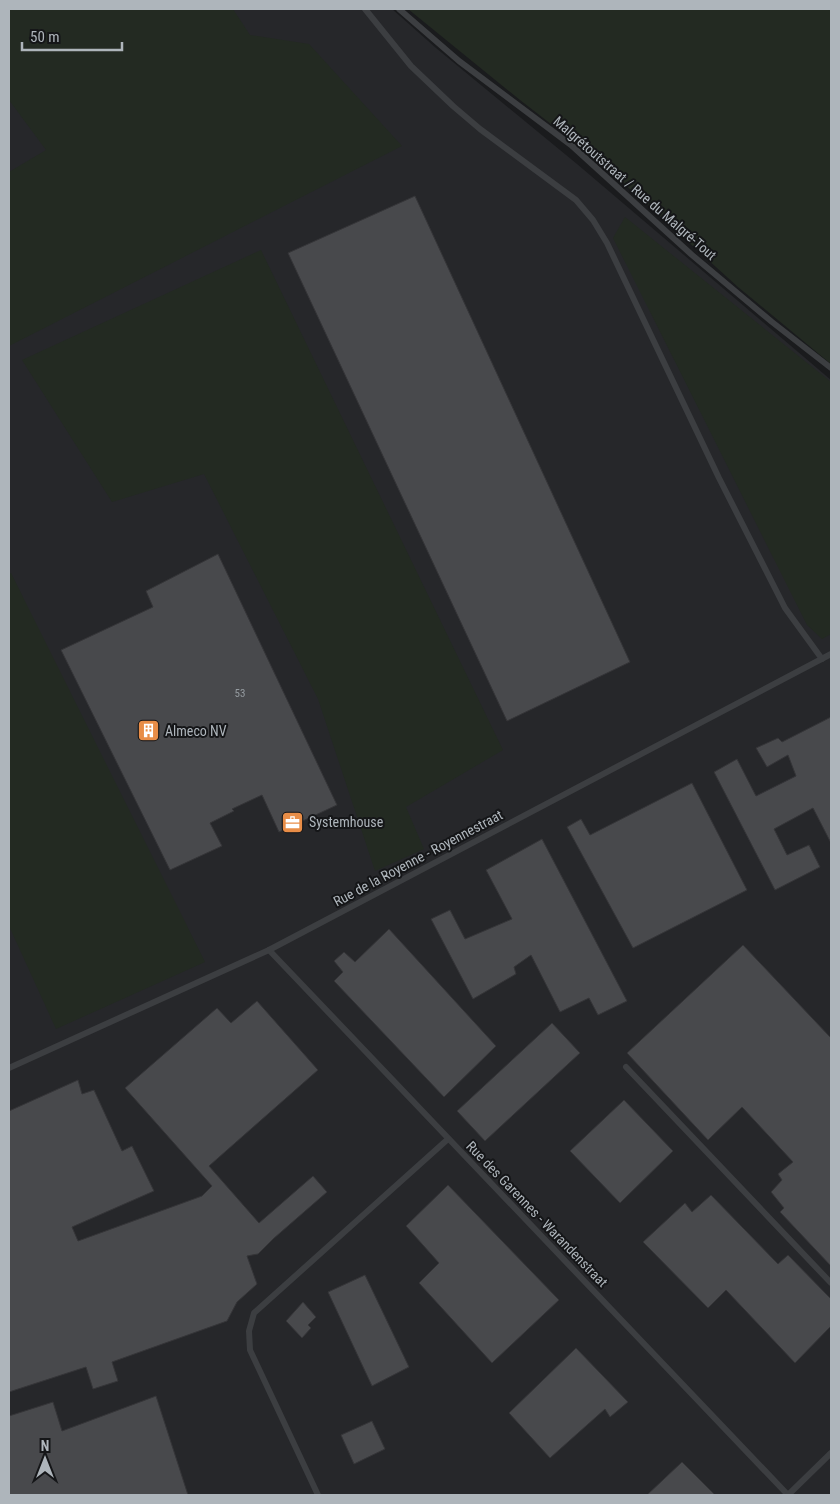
<svg xmlns="http://www.w3.org/2000/svg" width="840" height="1504" font-family="'Roboto Condensed',sans-serif">
<rect width="100%" height="100%" fill="#1a1b1d"/>
<polygon fill="#26272a" points="9,9 392,9 436,48 577,164 831,380 831,1495 9,1495"/>
<g fill="#232a22">
<polygon points="9,9 233,9 250,35 309,44 402,146 9,346 9,172 46,150 9,100"/>
<polygon points="408,9 831,9 831,364 738,287 600,162 520,100"/>
<polygon points="625,217 831,382 831,634 822,639 807,625 613,238"/>
<polygon points="261,250 503,750 406,807 424,849 375,871 318,699 204,474 112,502 22,360"/>
<polygon points="11,573 205,962 56,1029 9,926 9,574"/>
</g>
<g fill="#48494c" stroke="#353538">
<polygon points="415,196 630,662 507,721 288,253"/>
<polygon points="218,554 337,805 279,832 262,795 232,809 234,811 210,823 222,846 170,870 61,650 153,607 146,591"/>
<polygon points="831,717 831,843 813,808 774,829 787,855 809,845 820,867 775,890 714,772 737,759 756,796 796,776 788,755 767,767 756,748 778,738 782,742"/>
<polygon points="692,783 747,890 633,948 567,827 581,819 590,835"/>
<polygon points="542,839 627,1001 598,1015 589,998 560,1012 531,955 514,967 516,974 473,999 431,919 450,910 465,939 512,919 486,870"/>
<polygon points="389,929 496,1046 444,1097 334,981 343,972 334,961 344,952 355,962"/>
<polygon points="743,945 831,1038 831,1266 780,1212 784,1208 771,1192 782,1180 778,1174 793,1162 742,1107 708,1140 627,1053"/>
<polygon points="257,1001 318,1070 209,1166 259,1223 313,1176 327,1192 273,1239 258,1254 247,1256 257,1284 237,1302 227,1321 112,1362 118,1381 93,1389 86,1367 9,1392 9,1111 78,1080 82,1094 94,1090 122,1151 132,1146 154,1191 72,1227 78,1241 202,1196 212,1186 125,1088 217,1008 231,1023"/>
<polygon points="552,1023 580,1053 485,1141 457,1111"/>
<polygon points="624,1100 673,1151 620,1203 570,1151"/>
<polygon points="448,1185 559,1300 492,1363 419,1283 439,1263 406,1226"/>
<polygon points="711,1195 778,1264 788,1255 831,1299 831,1326 795,1363 726,1290 708,1308 643,1242 685,1203 692,1212"/>
<polygon points="365,1275 409,1367 372,1386 328,1292"/>
<polygon points="303,1302 316,1317 308,1325 311,1328 302,1338 286,1321"/>
<polygon points="576,1348 628,1402 610,1417 605,1409 550,1458 509,1413"/>
<polygon points="156,1396 188,1495 9,1495 9,1416 53,1402 62,1431"/>
<polygon points="372,1421 385,1449 354,1464 341,1435"/>
<polygon points="682,1462 715,1495 647,1495"/>
</g>
<g fill="none" stroke-linecap="round" stroke-linejoin="round">
<g stroke="#3c3e41" stroke-width="6">
<polyline points="365,9 411,66 453,106 480,129 576,200 593,220 607,243 719,478 785,608 822,659"/>
<polyline points="399,9 459,61 571,145 692,255 772,322 831,368"/>
<polyline points="269,950 788,1495"/>
<polyline points="626,1067 831,1283"/>
<polyline points="9,1068 269,950 831,654"/>
<polyline points="318,1495 250,1350 249,1331 254,1313 448,1139"/>
<polyline points="788,1495 831,1453"/>
</g>
</g>
<defs>
<symbol id="building-square" viewBox="-11 -11 22 22"><rect x="-9" y="-9" width="18" height="18" rx="4" fill="#e88d47" stroke="#151618"/><path d="M-4-6H4V6H1V3H-1V6H-4ZM-2.5-4.3h1.7v1.8h-1.7ZM.8-4.3h1.7v1.8H.8ZM-2.5-1h1.7V.8h-1.7ZM.8-1h1.7V.8H.8Z" fill="#fff"/></symbol>
<symbol id="office-square" viewBox="-11 -11 22 22"><rect x="-9" y="-9" width="18" height="18" rx="4" fill="#e88d47" stroke="#151618"/><path d="M-6-3h4V-5.5h4V-3h4V5H-6ZM-1-4.5V-3h2v-1.5ZM-6 0V1H6V0Z" fill="#fff"/></symbol>
</defs>
<g fill-rule="evenodd">
<use href="#building-square" x="136" y="718" width="25" height="25"/>
<use href="#office-square" x="280" y="810" width="25" height="25"/>
</g>
<g text-anchor="middle" dominant-baseline="central" stroke-width="4" stroke-linejoin="round" paint-order="stroke">
<g font-size="11" fill="#949a9f">
<text x="240" y="693">53</text>
</g>
<g font-size="14" fill="#aeb5bb" stroke="#151618">
<text transform="translate(635 188) rotate(41)">Malgrétoutstraat / Rue du Malgré-Tout</text>
<text transform="translate(418 858) rotate(-28)">Rue de la Royenne - Royennestraat</text>
<text transform="translate(537 1214) rotate(46)">Rue des Garennes - Warandenstraat</text>
</g>
<g font-size="14" fill="#aeb5bb" stroke="#151618" text-anchor="start">
<text x="165" y="731">Almeco NV</text>
<text x="309" y="822">Systemhouse</text>
</g>
</g>
<rect width="840" height="1504" fill="none" stroke="#aeb5bb" stroke-width="20"/>
<g transform="translate(45 1459)" stroke="#151618" stroke-width="4" paint-order="stroke">
<path d="M0-4L9 19L0 12L-9 19Z" fill="#aeb5bb"/>
<text y="-8" font-size="14" font-weight="bold" text-anchor="middle" fill="#aeb5bb">N</text>
</g>
<path d="M22 42v8h100v-8" fill="none" stroke="#aeb5bb" stroke-width="2.5"/>
<text x="30" y="42" font-size="15" fill="#aeb5bb" stroke="#151618" stroke-width="4" paint-order="stroke">50 m</text>
</svg>
